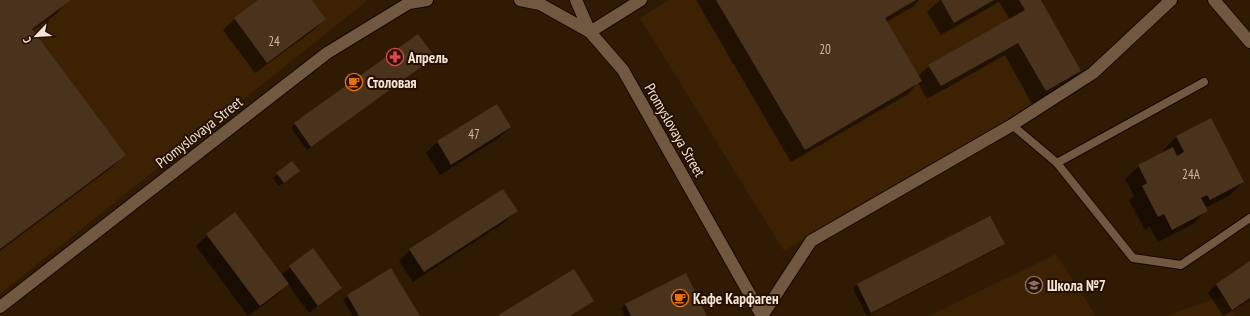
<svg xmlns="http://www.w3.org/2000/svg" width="1250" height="316" font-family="'PT Sans Narrow',sans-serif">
<rect width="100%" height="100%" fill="#2f1a03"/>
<g fill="#3c2103">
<polygon points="0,0 368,0 0,294"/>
<polygon points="669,0 1028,0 1073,82 784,251 640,18"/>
<polygon points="1056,254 1096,316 929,316"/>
<polygon points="1222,296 1236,316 1166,316"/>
</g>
<g fill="#0007">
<polygon points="0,0 69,0 56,14 32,31 124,155 111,168 0,251"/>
<polygon points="260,0 311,0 325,18 314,30 255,73 223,30 234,19"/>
<polygon points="696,0 919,0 914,6 886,22 918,76 929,66 1010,20 999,2 941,35 927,12 940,0 1040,0 1080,71 1067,84 1032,104 1005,55 927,99 918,83 908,94 791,162"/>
<polygon points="433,57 307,150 291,128 295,124"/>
<polygon points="496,105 510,127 499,138 440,175 426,153 437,142"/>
<polygon points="1210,119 1243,182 1230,195 1205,208 1206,211 1193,224 1158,242 1150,227 1145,230 1129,200 1134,196 1125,179 1139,166 1165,153 1163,150 1176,137"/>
<polygon points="277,174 294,175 279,186 273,178"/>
<polygon points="516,211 505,222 413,282 399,261 410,250"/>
<polygon points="990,217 1004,244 999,248 867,316 853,289 857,285"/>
<polygon points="207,235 281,275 312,250 341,288 309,313 288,284 277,295 248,316 196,246"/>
<polygon points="1250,263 1250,300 1223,316 1208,293 1216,284"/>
<polygon points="391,270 419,316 353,316 343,300"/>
<polygon points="685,275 706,316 625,316 621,309 625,305"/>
<polygon points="592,301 571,316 499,316"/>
</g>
<g fill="#4a331c">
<polygon points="0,0 71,0 32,29 126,155 0,249"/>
<polygon points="258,0 312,0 326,19 267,63 234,18"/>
<polygon points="716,0 916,0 885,18 922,81 805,150"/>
<polygon points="941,0 994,0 954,23"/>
<polygon points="1019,0 1041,0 1081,71 1046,91 1018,43 941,86 928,65 1025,10"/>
<polygon points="418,34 435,57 311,147 294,123"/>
<polygon points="497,104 511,127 451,165 437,141"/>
<polygon points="1211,118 1244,182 1210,200 1207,195 1201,198 1208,211 1172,230 1164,214 1158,217 1142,186 1147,183 1138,165 1173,147 1177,156 1184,152 1176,136"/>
<polygon points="292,161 300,171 284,183 276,173"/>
<polygon points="503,189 518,211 424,272 409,249"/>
<polygon points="235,212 289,284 260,306 206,234"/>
<polygon points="990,216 1005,244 871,313 857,284"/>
<polygon points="313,248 342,288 318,306 289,266"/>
<polygon points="1250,261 1250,298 1232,310 1216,284"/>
<polygon points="391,268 420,316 359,316 347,295"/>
<polygon points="574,269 594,301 570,316 497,316"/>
<polygon points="686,273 707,316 631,316 625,304"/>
</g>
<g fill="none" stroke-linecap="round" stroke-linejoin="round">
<defs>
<g id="lane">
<polyline points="1012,125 1057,163 1133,258 1181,265 1250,218"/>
<polyline points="1057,163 1204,82"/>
</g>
<g id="street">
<polyline points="576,0 590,32 641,0"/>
<polyline points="1214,0 1250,42"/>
<polyline points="762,316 811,241 1012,125 1093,73 1171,0"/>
</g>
<g id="secondary">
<polyline points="520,0 540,4 590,32 623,70 762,316"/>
<polyline points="0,307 327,53 409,3 427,0"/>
</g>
</defs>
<use href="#lane" stroke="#160400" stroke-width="10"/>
<use href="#street" stroke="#160400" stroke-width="14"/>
<use href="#secondary" stroke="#160400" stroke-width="14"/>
<use href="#lane" stroke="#715840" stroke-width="8"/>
<use href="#street" stroke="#715840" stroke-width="12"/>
<use href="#secondary" stroke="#715840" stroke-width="12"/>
</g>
<defs>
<symbol id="pharmacy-ring" viewBox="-11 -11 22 22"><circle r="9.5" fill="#251000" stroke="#e0444e" stroke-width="1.5"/><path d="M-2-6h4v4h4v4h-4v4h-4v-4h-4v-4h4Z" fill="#e0444e"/></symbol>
<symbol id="cafe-ring" viewBox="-11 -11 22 22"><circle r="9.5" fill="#251000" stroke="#e8710a" stroke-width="1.5"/><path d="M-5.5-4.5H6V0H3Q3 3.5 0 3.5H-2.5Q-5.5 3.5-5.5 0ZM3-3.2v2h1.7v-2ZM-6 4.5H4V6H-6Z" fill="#e8710a"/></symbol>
<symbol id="school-ring" viewBox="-11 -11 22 22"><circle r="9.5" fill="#251000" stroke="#8d6e63" stroke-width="1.5"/><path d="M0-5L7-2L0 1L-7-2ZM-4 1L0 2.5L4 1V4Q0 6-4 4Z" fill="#8d6e63"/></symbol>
</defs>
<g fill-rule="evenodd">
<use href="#pharmacy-ring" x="385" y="47" width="20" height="20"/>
<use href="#cafe-ring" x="344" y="72" width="20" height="20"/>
<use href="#school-ring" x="1024" y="275" width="20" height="20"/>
<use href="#cafe-ring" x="670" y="288" width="20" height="20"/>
</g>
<g text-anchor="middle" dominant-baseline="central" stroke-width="4" stroke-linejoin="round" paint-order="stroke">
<g font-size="13" fill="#c8b7a8">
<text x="274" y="41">24</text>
<text x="825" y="49">20</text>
<text x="474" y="134">47</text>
<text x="1191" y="174">24А</text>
</g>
<g font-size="15" font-weight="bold" fill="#f2e3d6" stroke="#251000" text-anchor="start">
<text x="408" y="57">Апрель</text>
<text x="367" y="82">Столовая</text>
<text x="1047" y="285">Школа №7</text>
<text x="693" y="298">Кафе Карфаген</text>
</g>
<g font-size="15" fill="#f2e3d6" stroke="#251000">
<text transform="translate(675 130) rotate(60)">Promyslovaya Street</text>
<text transform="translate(199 132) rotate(-38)">Promyslovaya Street</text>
</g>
</g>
<g transform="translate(36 36) rotate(245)" stroke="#251000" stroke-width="3" paint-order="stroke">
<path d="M0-3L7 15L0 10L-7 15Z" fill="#f2e3d6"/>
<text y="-6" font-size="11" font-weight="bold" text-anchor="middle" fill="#f2e3d6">С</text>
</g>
</svg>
